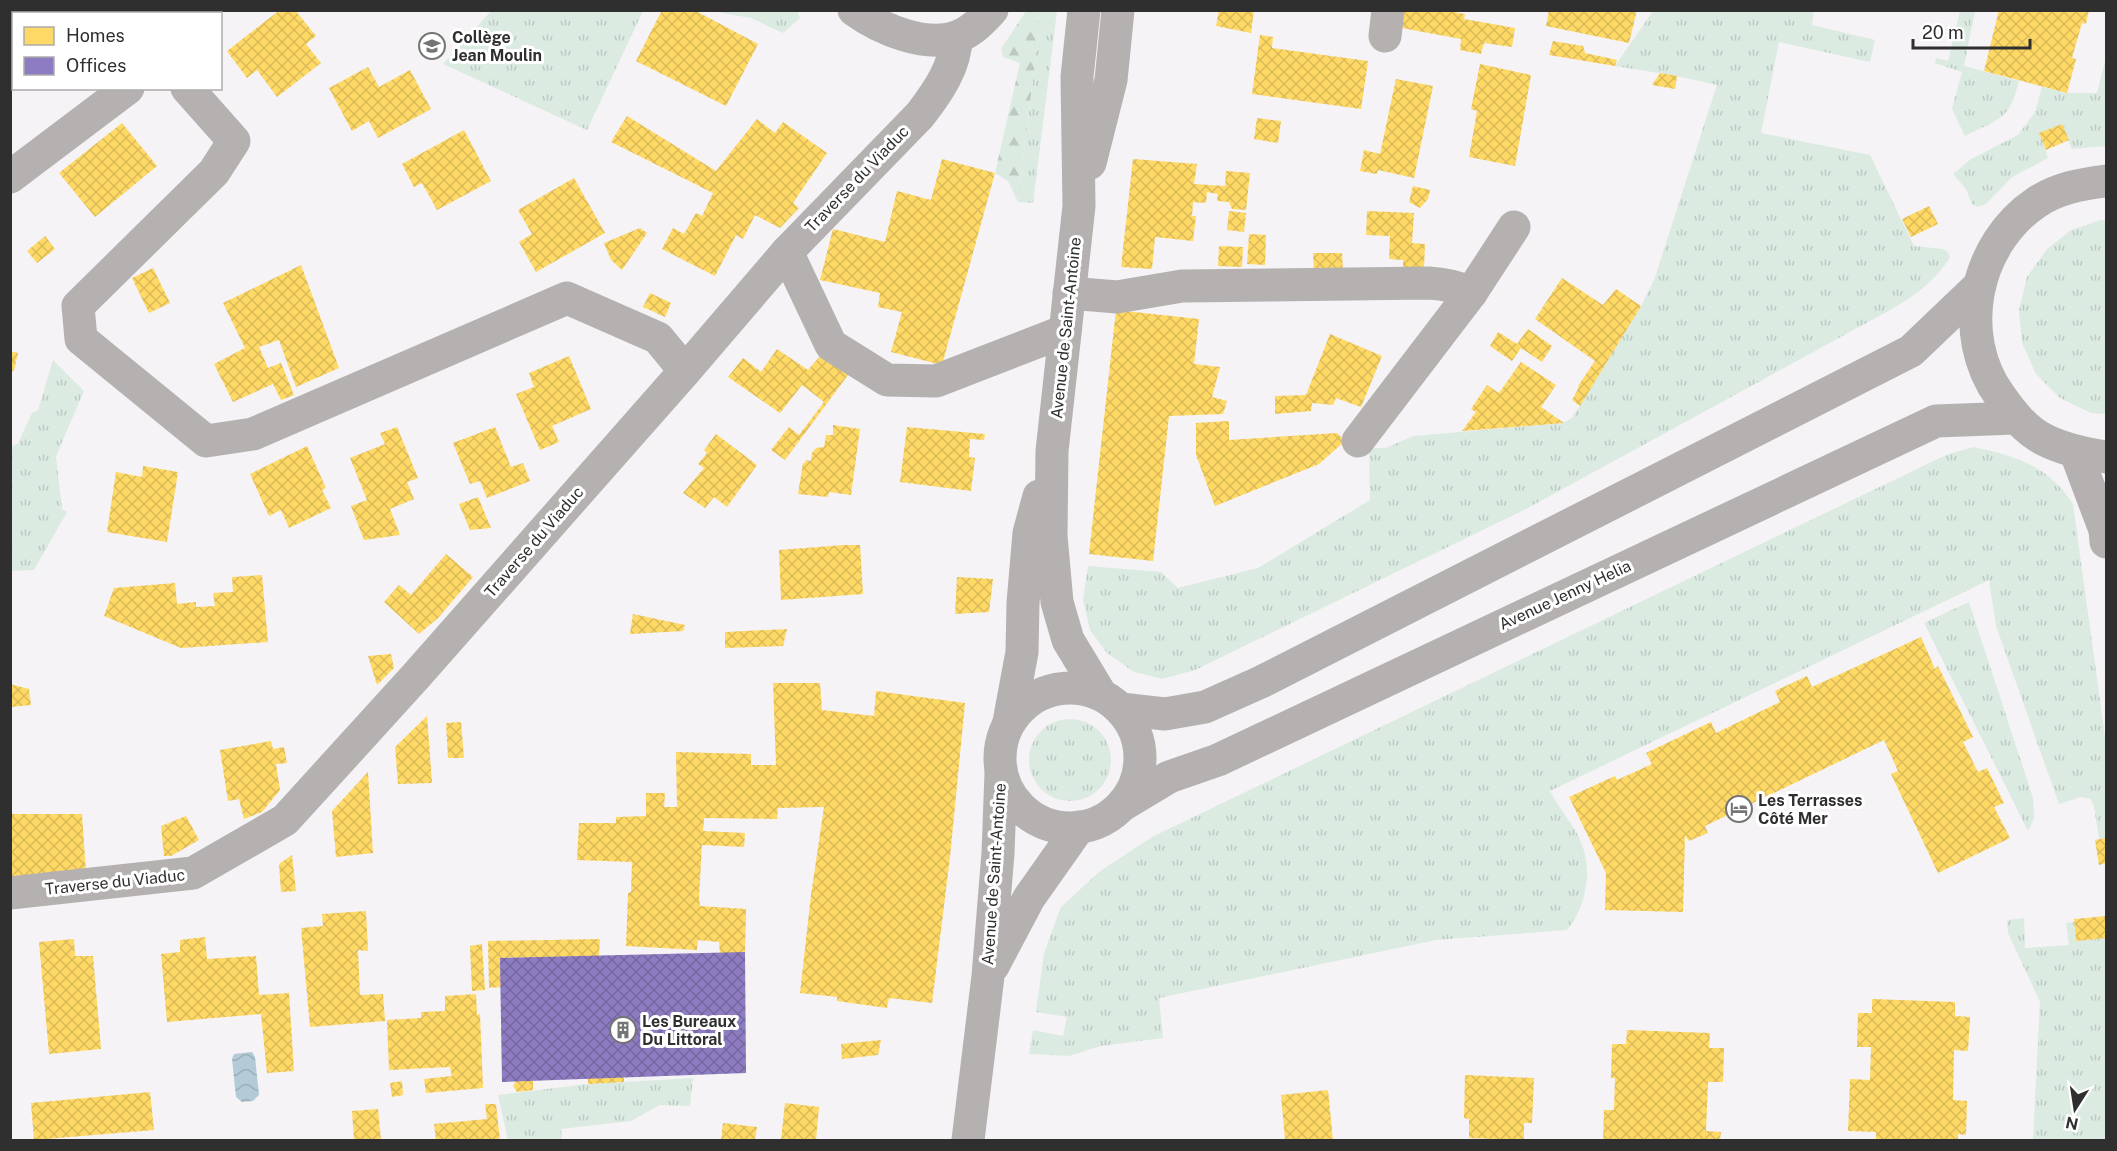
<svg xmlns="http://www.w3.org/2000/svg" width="2117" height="1151" font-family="'Public Sans',sans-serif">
<defs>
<pattern id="grass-tufts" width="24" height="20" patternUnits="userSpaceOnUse" patternTransform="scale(1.5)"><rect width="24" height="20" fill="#dbebe2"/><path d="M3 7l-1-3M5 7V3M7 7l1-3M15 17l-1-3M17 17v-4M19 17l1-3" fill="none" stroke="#bccac2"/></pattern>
<pattern id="forest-firs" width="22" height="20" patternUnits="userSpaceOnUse" patternTransform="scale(1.5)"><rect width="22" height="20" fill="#dbebe2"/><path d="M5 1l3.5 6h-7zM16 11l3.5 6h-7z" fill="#bccac2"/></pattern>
<pattern id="water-waves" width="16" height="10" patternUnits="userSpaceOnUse" patternTransform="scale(1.5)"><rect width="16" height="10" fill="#b2cbd7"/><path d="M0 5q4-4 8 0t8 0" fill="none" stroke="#99afb9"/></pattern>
<pattern id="homes-cross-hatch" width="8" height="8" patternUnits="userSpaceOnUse" patternTransform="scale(1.5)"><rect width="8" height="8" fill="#ffd966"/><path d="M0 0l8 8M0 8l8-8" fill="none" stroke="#dbbb59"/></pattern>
<pattern id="offices-cross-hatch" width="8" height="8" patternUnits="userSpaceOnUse" patternTransform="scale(1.5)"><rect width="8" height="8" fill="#8e7cc3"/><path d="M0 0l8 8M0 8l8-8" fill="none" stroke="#74669f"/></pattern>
</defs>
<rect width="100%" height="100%" fill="#f5f3f5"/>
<g fill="url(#grass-tufts)">
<polygon points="491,11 643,11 587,130 443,64"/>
<polygon points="711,11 797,11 800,18 783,33 751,18"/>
<polygon points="1034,11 1057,11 1033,203 1018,202 1039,29 1037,16"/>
<path d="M1653 11H1814L1812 25 1875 40 1870 62 1779 42 1761 133 1870 155 1914 246 1943 249 1948 252 1950 258C1931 284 1919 293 1892 309L1526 509 1195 670 1162 679 1134 672 1107 653 1090 630 1083 600 1088 566 1161 572 1178 588 1258 568 1370 500 1369 448H1386L1413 436 1563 423 1572 418 1641 306 1654 280 1717 85 1677 76 1615 66Z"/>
<path d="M1960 11H1975L1964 66 2019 81C2009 121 2000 118 1965 136L1952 109 1962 72 1935 63 1936 58 1948 61Z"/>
<polygon points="2106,57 2106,146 2072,149 2061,124 2040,133 2048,158 2012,177 1986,204 1977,207 1972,204 1966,189 1953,174 1971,159 2018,135 2035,112 2042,87 2067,93 2097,93"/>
<polygon points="2101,220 2106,220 2106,414 2091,413 2060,398 2036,374 2022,343 2019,310 2027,277 2047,249 2071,230"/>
<polygon points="53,360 84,391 56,456 62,509 67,512 34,570 11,571 11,447 18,443 32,413 38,410"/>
<path d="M1973 447C2016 456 2047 465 2073 504L2106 744V838L2099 839 2094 807 2091 799 2081 797 2059 804 1996 626 1989 580 1550 791C1558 808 1574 824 1581 842 1593 871 1586 907 1567 930L1436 940 1159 998 1163 1038 1101 1046 1069 1056 1029 1054 1033 1030 1063 1036 1067 1017 1036 1012 1044 953 1061 907 1099 872 1152 837 1946 455Z"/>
<polygon points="1969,602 2033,798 2034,818 2028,831 1924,623"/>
<circle cx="1070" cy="760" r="41"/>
<polygon points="2024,918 2025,948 2069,945 2066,923 2074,922 2076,941 2106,938 2106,1140 2033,1140 2040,1002 2008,933 2007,920"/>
<polygon points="693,1078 690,1106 660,1105 631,1121 561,1129 562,1140 508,1140 498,1095 588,1084"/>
</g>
<polygon fill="url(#forest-firs)" points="1026,11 1034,11 1037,16 1039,29 1018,202 1008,181 995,173 1020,63 1003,57 1001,49"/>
<polygon fill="url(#water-waves)" points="252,1052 255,1057 259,1095 253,1101 242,1102 236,1097 232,1059 234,1054"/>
<g fill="url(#homes-cross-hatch)">
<polygon points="35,10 92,10 95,14 38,14"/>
<polygon points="280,10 295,10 316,36 306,44 321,63 277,97 257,70 247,78 227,51"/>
<polygon points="662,10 694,10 758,44 726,106 636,61"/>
<polygon points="1219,10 1254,10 1251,33 1216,26"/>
<polygon points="1404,10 1442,10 1465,14 1464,19 1515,28 1512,47 1484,43 1481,54 1460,50 1461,39 1402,28"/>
<polygon points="1549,10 1637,10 1629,43 1546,26"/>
<polygon points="1999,10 2089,10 2086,24 2082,23 2072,58 2076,59 2067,93 1984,71"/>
<polygon points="10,13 14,16 14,41 10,44"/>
<polygon points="1260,35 1273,37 1272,48 1368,61 1361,109 1252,94"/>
<polygon points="1553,41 1583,46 1585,53 1617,60 1615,66 1549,55"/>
<polygon points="1480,64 1531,75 1515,166 1469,157 1477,111 1471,109"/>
<polygon points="368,67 379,87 410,70 431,109 378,138 369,121 352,131 329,88"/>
<polygon points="1660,73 1677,76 1675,89 1652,85"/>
<polygon points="1396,79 1433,86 1414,178 1378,170 1377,174 1360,171 1364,150 1380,154"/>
<polygon points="627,116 716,171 757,119 775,133 783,122 827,153 793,203 799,208 780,228 755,215 743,239 736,235 715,276 662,249 673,228 684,234 696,213 702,216 713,193 611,142"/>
<polygon points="1257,118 1281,121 1278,143 1254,139"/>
<polygon points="122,123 157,166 95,217 59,173"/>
<polygon points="2062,124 2069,140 2046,150 2039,133"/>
<polygon points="464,130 491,181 437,210 422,183 414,187 402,164"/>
<polygon points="942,159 995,173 942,365 891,352 902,312 878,307 880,293 820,280 833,229 885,242 897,191 931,200"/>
<polygon points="1133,159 1197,164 1194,184 1225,186 1226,171 1250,173 1246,210 1232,209 1229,202 1217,201 1218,194 1207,192 1206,203 1193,202 1192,216 1196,216 1193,241 1155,237 1152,269 1121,267"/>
<polygon points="574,178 605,233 536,272 519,242 532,234 518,210"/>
<polygon points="1413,186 1430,190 1428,199 1420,208 1409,202"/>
<polygon points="1929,206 1938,224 1911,237 1902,219"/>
<polygon points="1229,211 1246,213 1244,232 1227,230"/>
<polygon points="1367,211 1414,213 1412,243 1425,244 1424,269 1403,269 1403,260 1389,259 1390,236 1366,235"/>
<polygon points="640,228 647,233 622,270 611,260 604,243"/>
<polygon points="1249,234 1266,235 1265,265 1247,264"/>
<polygon points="45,236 55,249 37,263 27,251"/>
<polygon points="1219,246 1243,247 1242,267 1218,266"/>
<polygon points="1313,253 1342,253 1343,271 1314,272"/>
<polygon points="301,265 339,368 296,387 279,340 259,347 268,368 281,363 294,395 281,400 273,384 233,402 214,364 245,348 223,303"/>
<polygon points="153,268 170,303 149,313 132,278"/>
<polygon points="1562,278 1603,305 1616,289 1641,306 1580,406 1572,400 1579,387 1578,386 1595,361 1535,319"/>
<polygon points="650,293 671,303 665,317 643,307"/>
<polygon points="1116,310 1199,319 1194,364 1220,367 1212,397 1227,401 1223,414 1169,416 1153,561 1089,554"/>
<polygon points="1528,329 1552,346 1542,362 1521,348 1512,361 1490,346 1498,332 1517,344"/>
<polygon points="1330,334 1382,356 1361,407 1336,398 1333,405 1312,403 1311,411 1275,414 1275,396 1306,395"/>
<polygon points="777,349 808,370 821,355 848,375 785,460 771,450 789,427 799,435 824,402 802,385 780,413 728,377 743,358 761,372"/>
<polygon points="10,351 18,353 14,370 10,373"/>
<polygon points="569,356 591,409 552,426 559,442 540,450 516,394 534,387 529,373"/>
<polygon points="1521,362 1556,385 1541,407 1564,423 1462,431 1476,412 1471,409 1487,385 1499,393"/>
<polygon points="1229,421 1229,440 1337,433 1345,441 1319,464 1215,506 1196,455 1196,423"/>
<polygon points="833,425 860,429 851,495 829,492 828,497 798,494 803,463 805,463 806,460 811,461 812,453 816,448 824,447 826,435 833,435"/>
<polygon points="397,427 418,478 407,482 414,499 390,509 400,535 364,540 351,506 367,500 350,458 385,444 380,433"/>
<polygon points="495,427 511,467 523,463 530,481 487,498 480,481 470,484 453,443"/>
<polygon points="907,427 985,434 984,440 970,439 969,457 975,458 971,491 900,482"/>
<polygon points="716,434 757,465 727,507 714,497 705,508 683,493 704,468 698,464 707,453 704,450"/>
<polygon points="307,446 326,488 322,490 331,508 289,528 281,510 269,516 250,474"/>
<polygon points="143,466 178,472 167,542 107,532 116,472 142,477"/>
<polygon points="478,497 491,528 470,530 459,504"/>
<polygon points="844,545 860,545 863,594 781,600 779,550"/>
<polygon points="446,554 473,577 438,618 419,634 384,602 399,585 411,595"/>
<polygon points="262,575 268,642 181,648 104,616 114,588 175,583 177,604 196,602 196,607 215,606 213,593 233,592 232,577"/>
<polygon points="957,577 993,579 989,612 955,614"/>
<polygon points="633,614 685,625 683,631 630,634"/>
<polygon points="787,629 783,646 725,648 725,632"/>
<polygon points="1921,637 1935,669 1938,666 1973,737 1963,742 1978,772 1987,768 2004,803 1994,807 2010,838 1938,873 1891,774 1898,771 1884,740 1705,826 1708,833 1689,841 1685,835 1683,912 1605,910 1606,873 1569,797 1615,776 1617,780 1652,764 1646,753 1711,722 1716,733 1780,702 1775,691 1807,676 1812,687"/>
<polygon points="391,654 394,668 377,685 368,656"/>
<polygon points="773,683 820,683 822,710 874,716 876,691 965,703 950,857 932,1003 889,998 887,1008 837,1001 837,997 800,993 811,895 824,807 778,808 777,819 704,818 703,831 745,833 744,847 702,845 699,897 700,906 746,909 745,952 720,954 719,942 698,940 697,950 626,946 628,893 631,892 632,862 577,860 579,823 616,823 616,817 646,816 646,793 665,793 664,807 677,807 676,752 751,754 751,765 776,765"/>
<polygon points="10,684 29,689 31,705 12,707"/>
<polygon points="427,716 432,783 398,784 395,747"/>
<polygon points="461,722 464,758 448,758 446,723"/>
<polygon points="271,741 273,749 284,747 287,763 276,764 280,790 262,812 244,819 239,799 228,801 220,750"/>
<polygon points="368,772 373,853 336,857 332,811"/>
<polygon points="10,814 82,814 86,873 10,876"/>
<polygon points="186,816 199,840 171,856 164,856 161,826"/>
<polygon points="2106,838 2106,863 2099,865 2095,840"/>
<polygon points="292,855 296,891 281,892 279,864"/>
<polygon points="366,911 368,951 358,950 360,995 383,994 385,1021 310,1027 301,928 323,926 322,914"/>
<polygon points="2106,916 2106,938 2076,941 2074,919"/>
<polygon points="205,937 207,959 256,956 259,995 289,993 294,1071 267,1073 261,1014 167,1022 161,954 180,952 180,940"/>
<polygon points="74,939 75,956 93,956 101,1049 49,1054 39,942"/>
<polygon points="600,939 599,956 500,958 501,987 489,988 488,941"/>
<polygon points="482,944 485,990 472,991 470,946"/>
<polygon points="476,994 477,1015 480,1014 483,1088 426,1093 424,1079 452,1076 450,1067 389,1070 387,1020 421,1018 421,1012 445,1011 445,996"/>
<polygon points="1872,999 1955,1002 1955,1016 1970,1017 1968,1051 1954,1050 1953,1100 1967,1101 1966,1135 1958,1134 1958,1140 1876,1140 1876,1132 1848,1131 1850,1079 1870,1080 1871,1047 1857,1047 1858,1013 1872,1013"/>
<polygon points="1627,1030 1710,1033 1709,1048 1724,1048 1723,1082 1708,1082 1706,1131 1721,1132 1720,1140 1603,1140 1604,1110 1614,1110 1615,1078 1611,1078 1612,1044 1626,1044"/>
<polygon points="881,1040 878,1055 842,1059 841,1044"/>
<polygon points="1465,1075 1534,1078 1532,1123 1524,1123 1524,1140 1469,1138 1469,1119 1464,1118"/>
<polygon points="624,1076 624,1082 588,1084 588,1078"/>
<polygon points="533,1080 533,1090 517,1092 513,1086 516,1081"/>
<polygon points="402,1081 403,1095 392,1097 390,1083"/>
<polygon points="1328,1090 1333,1140 1285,1140 1281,1095"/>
<polygon points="150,1092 154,1130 34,1140 31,1103"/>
<polygon points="785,1103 819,1107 816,1140 781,1140"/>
<polygon points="485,1104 496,1104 500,1140 436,1140 434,1124 487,1119"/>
<polygon points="378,1109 381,1140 354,1140 352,1111"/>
<polygon points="723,1123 757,1127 755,1140 721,1140"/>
</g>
<polygon fill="url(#offices-cross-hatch)" points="745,952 746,1073 502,1082 500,958"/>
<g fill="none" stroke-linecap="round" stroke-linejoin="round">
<g stroke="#b5b1b1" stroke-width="33">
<polyline points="1385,36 1388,10"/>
<polyline points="187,88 234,141 214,172 78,306 81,339 206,441 253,434 567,298 658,338 685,371"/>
<polyline points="10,177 128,88"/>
<polyline points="787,252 831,345 887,380 936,381 1065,331"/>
<path d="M1069 293 1117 297 1182 286 1429 283C1445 284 1457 286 1471 293L1358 441"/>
<polyline points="1471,293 1514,227"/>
<polyline points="2076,453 2105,530 2106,542"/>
<path d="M10 893 193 873 285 820 416 676 685 371 787 252 920 115C937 93 956 66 956 38"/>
</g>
<g stroke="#b5b1b1" stroke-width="33">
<path d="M854 10C880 29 927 49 959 36 972 31 982 21 992 10"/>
<polyline points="1084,10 1077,77 1079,206 1052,451 1051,536 1057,602 1068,640 1100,693"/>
<polyline points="1090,163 1111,80 1118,10"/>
<path d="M2106 181C2082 184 2058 188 2037 202 1974 244 1956 335 2000 396 2012 413 2026 431 2045 440 2065 450 2085 454 2106 457"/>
<circle cx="1070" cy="758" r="70"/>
<polyline points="1121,709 1165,714 1205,707 1261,682 1911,351 1978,287"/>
<polyline points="1009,722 1022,652 1023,603 1029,533 1039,496"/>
<polyline points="1124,804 1169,777 1218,760 1936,421 2015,418"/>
<polyline points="993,966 1029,898 1079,827"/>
<polyline points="968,1140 988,976 998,853 1001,773"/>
</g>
</g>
<defs>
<symbol id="school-ring" viewBox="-11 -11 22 22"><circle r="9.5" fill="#fff" stroke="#757475" stroke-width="1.5"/><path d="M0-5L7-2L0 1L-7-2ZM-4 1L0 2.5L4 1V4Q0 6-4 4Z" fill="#757475"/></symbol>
<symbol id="hotel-ring" viewBox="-11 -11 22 22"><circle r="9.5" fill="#fff" stroke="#757475" stroke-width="1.5"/><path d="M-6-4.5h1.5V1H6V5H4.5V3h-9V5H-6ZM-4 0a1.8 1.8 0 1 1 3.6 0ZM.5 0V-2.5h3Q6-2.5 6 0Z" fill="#757475"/></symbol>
<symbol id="building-ring" viewBox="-11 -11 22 22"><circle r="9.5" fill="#fff" stroke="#757475" stroke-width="1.5"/><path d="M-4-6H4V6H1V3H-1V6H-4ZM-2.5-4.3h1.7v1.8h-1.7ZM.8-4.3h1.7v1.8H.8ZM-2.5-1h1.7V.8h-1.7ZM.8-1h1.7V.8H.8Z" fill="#757475"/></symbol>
</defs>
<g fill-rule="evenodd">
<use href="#school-ring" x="417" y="31" width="30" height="30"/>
<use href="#hotel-ring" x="1724" y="794" width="30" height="30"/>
<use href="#building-ring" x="608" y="1015" width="30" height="30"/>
</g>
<g text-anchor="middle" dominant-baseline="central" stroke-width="6" stroke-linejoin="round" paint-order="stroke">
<g font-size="16" font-weight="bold" fill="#302f30" stroke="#fff" text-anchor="start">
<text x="452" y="37">Collège<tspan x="452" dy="18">Jean Moulin</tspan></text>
<text x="1758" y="800">Les Terrasses<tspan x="1758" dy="18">Côté Mer</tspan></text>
<text x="642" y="1021">Les Bureaux<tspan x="642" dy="18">Du Littoral</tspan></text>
</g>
<g font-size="16" fill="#302f30" stroke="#fff">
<text transform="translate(857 179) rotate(-46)">Traverse du Viaduc</text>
<text transform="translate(1066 328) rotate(-84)">Avenue de Saint-Antoine</text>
<text transform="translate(534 542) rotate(-49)">Traverse du Viaduc</text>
<text transform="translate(1565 595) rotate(-25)">Avenue Jenny Helia</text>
<text transform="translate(994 874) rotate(-86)">Avenue de Saint-Antoine</text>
<text transform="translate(115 882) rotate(-6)">Traverse du Viaduc</text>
</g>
</g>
<rect width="2117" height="1151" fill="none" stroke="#302f30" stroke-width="24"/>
<rect x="12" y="12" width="210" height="78" fill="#ffffff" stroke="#acacac" stroke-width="1.5"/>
<rect x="24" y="27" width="30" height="18" fill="#ffd966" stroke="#acacac" stroke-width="1.5"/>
<text x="66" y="42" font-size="18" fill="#302f30">Homes</text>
<rect x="24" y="57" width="30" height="18" fill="#8e7cc3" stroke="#acacac" stroke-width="1.5"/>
<text x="66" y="72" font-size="18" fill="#302f30">Offices</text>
<g transform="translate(2075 1109) rotate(192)" stroke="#ffffff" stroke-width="4.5" paint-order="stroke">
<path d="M0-4.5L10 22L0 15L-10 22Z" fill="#302f30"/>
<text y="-9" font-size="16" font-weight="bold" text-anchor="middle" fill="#302f30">N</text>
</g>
<path d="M1913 39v9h117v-9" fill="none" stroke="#302f30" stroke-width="3"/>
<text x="1922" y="39" font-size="18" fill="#302f30" stroke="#ffffff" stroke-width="4.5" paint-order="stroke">20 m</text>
</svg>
